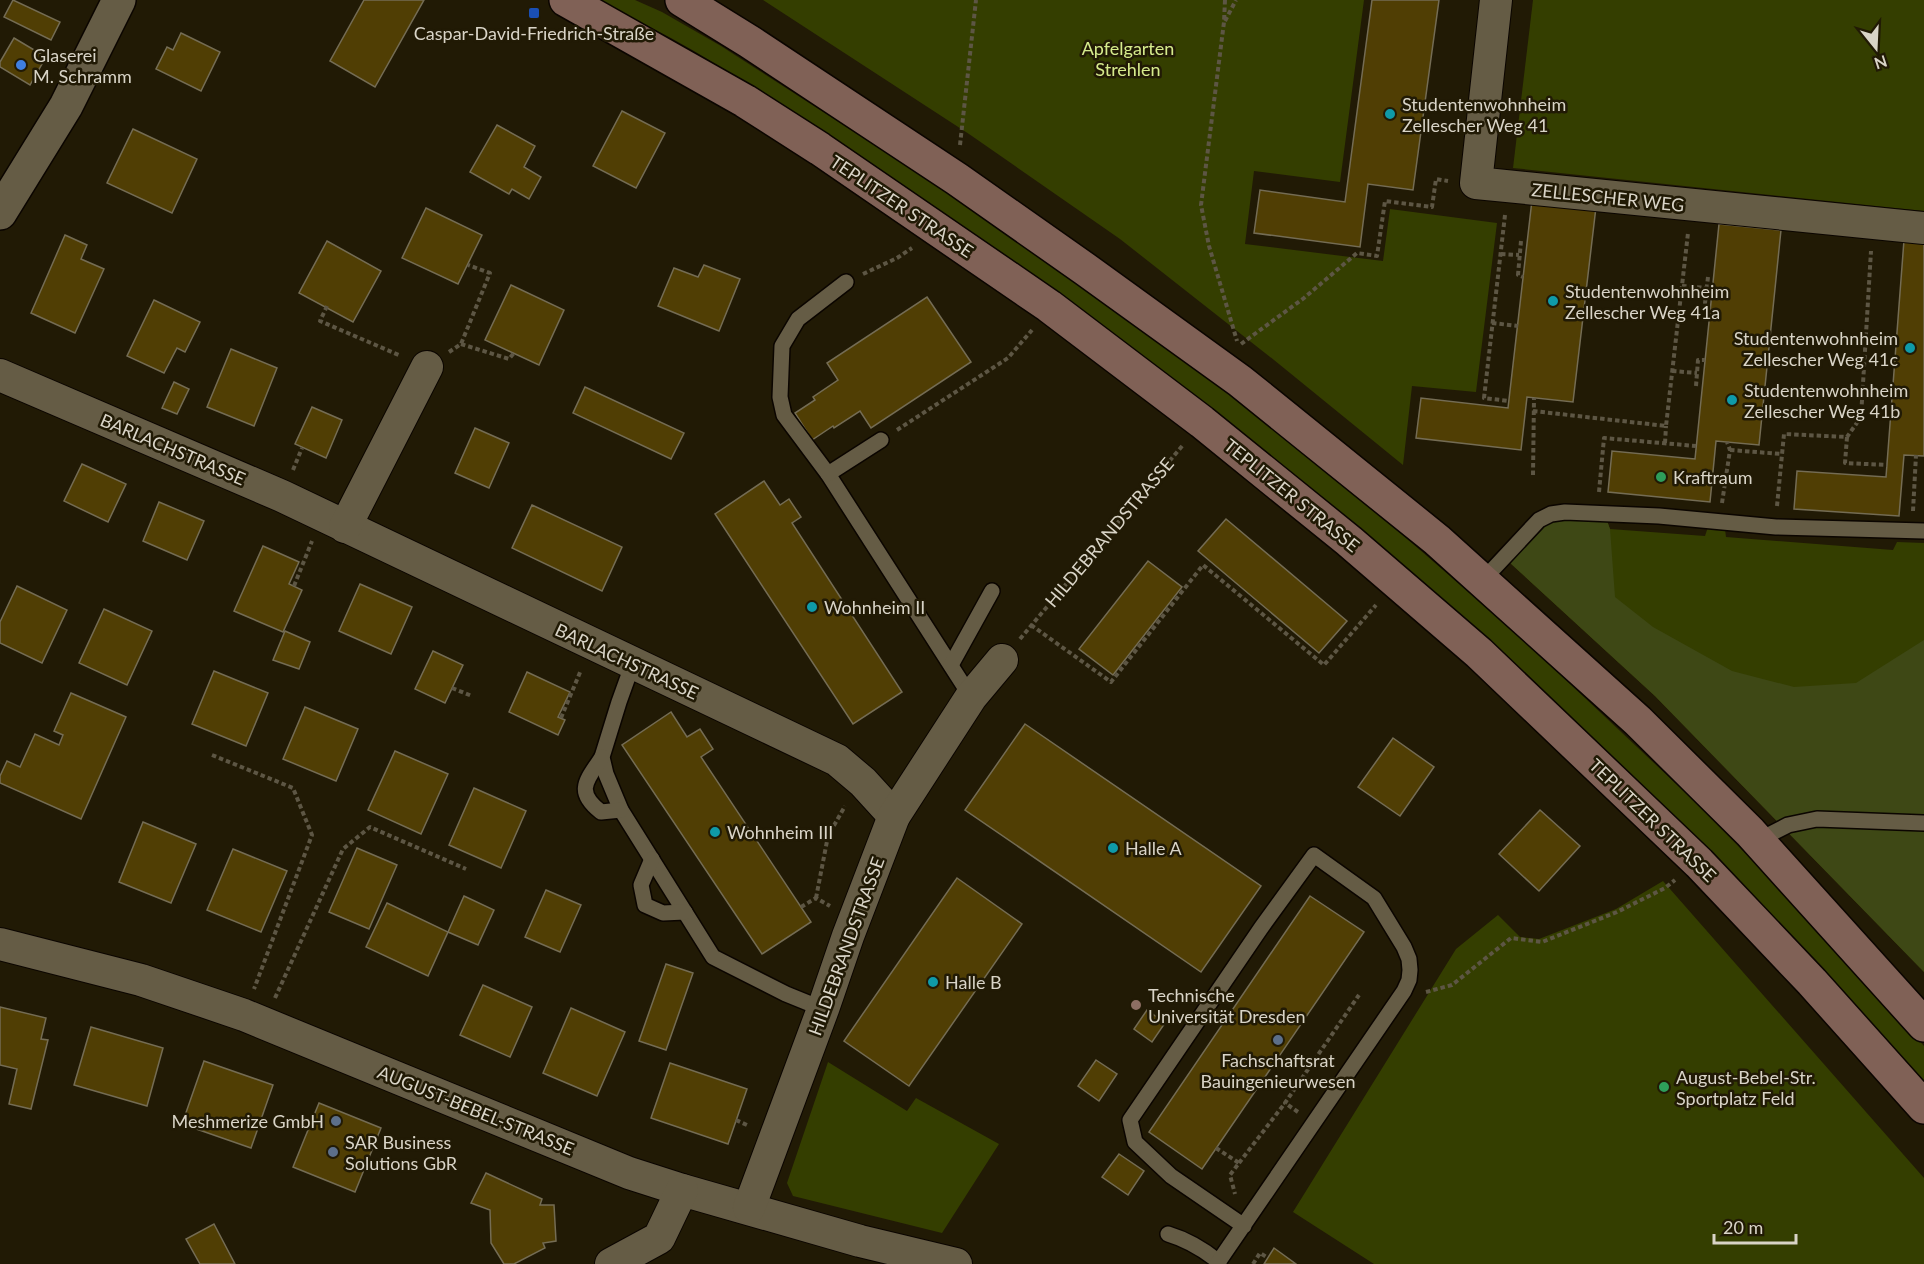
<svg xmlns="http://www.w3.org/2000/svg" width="1924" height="1264" font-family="Lato,sans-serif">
<rect width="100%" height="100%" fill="#211a05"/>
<g fill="#343e00">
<path d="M598 0H635L662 12 721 46 1074 274 1178 349 1325 468 1515 632 1689 796 1810 919 1924 1046V1087L1822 971 1016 264C911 191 805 117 694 51 663 33 630 17 598 0Z"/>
<polygon points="763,0 1364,0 1340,182 1254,171 1245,244 1383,261 1390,209 1497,223 1476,392 1412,386 1403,465 1274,360 1120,239 969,134"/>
<polygon points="1533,0 1924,0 1924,211 1513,168"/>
<polygon points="1606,518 1610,529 1705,536 1708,527 1725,529 1726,537 1893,550 1897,542 1924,543 1924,972 1655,696 1509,562 1556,521"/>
<polygon points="1663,881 1924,1178 1924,1264 1374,1264 1293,1212 1456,949 1498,915 1520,937 1539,939 1616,909"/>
<polygon points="828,1062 907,1111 916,1098 999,1144 942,1233 793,1196 787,1183"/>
</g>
<polygon fill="#3e4815" points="1606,518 1610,529 1615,597 1653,627 1732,671 1794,687 1856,683 1924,640 1924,972 1655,696 1509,562 1541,526 1556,521"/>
<g fill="#503e04" stroke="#746c54" stroke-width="1.5">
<polygon points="13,0 60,22 51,40 4,17"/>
<polygon points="364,0 424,0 375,87 330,61"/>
<polygon points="1372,0 1439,0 1413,190 1368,184 1360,247 1254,233 1260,190 1345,202"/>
<polygon points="181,33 220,52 201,91 156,69 167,47 173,50"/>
<polygon points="14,38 46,57 30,85 0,67 0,62"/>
<polygon points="622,111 665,133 636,188 593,166"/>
<polygon points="497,125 535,146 524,167 541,177 529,199 512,189 509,194 470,172"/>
<polygon points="133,129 197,159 172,213 107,183"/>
<polygon points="1532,200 1596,207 1573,402 1527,397 1521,450 1416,438 1421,398 1508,408"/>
<polygon points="426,208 482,235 458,284 402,258"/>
<polygon points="1719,224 1781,230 1759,445 1716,441 1710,502 1608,492 1612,451 1695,459"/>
<polygon points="65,235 87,245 81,259 104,269 75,333 31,313"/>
<polygon points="1904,240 1924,242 1924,456 1904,455 1899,516 1794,509 1797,471 1886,477"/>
<polygon points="327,241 381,271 353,322 299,293"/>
<polygon points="704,265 740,279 719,331 658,306 674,268 698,277"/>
<polygon points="511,285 564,310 539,365 485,340"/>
<polygon points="927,297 971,362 871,428 860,411 834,428 833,426 812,440 795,413 815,400 813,397 838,380 827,363"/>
<polygon points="154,300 200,322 185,352 177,348 164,373 127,356"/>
<polygon points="231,349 277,368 254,426 207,407"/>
<polygon points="174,382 189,389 177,414 162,408"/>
<polygon points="585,387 684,433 671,459 573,413"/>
<polygon points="312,407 342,420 326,458 295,444"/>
<polygon points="475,428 509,443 489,488 455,473"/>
<polygon points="82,464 126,484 108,522 64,501"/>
<polygon points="764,481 780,505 789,499 801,517 792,523 902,692 853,724 715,514"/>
<polygon points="159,502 204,521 187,560 143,541"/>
<polygon points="532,505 622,547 602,591 512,548"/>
<polygon points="1226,519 1347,621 1319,653 1198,551"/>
<polygon points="263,546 299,562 289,584 302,590 283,632 234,611"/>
<polygon points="1148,561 1182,587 1113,675 1079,649"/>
<polygon points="360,584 412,607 391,654 339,631"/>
<polygon points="17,586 67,610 42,663 0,643 0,622"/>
<polygon points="104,609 152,631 127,685 79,663"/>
<polygon points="285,631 310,642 299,669 273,660"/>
<polygon points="433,651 463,665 445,703 415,689"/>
<polygon points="214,671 268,693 246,746 192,724"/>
<polygon points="527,672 570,692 558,717 565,720 558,735 509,712"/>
<polygon points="71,693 126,717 81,819 0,783 0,776 7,761 20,767 35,734 59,745 63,735 54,731"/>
<polygon points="305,707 358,729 336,781 283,759"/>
<polygon points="671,712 687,737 700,729 713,749 701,757 811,922 762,954 622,745"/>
<polygon points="1025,724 1261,886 1201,972 965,810"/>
<polygon points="1393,738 1434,767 1400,816 1358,787"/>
<polygon points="395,751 448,774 421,834 368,810"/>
<polygon points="474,788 526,811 501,868 449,845"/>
<polygon points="1540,810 1580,846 1539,891 1499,854"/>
<polygon points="143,822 196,844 171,903 119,882"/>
<polygon points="357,848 397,865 369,929 329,912"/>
<polygon points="233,849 287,871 261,932 207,910"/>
<polygon points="957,878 1022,924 909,1086 844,1041"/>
<polygon points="546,890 581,905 560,952 525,937"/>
<polygon points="464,896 494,910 478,945 448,932"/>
<polygon points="1310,896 1364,932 1202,1169 1149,1132"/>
<polygon points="387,903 448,932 428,976 366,947"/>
<polygon points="666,964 693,973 666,1050 639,1041"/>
<polygon points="483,985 532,1007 510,1057 460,1035"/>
<polygon points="0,1007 46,1018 41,1039 48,1040 31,1109 9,1104 17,1069 0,1065"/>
<polygon points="571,1008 625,1032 597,1096 543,1073"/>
<polygon points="1147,1010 1165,1023 1152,1042 1134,1029"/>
<polygon points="91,1027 163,1048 147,1106 74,1085"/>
<polygon points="1096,1060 1117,1074 1099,1101 1078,1086"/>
<polygon points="204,1061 273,1085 251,1148 182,1124"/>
<polygon points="670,1063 747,1089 728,1144 651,1118"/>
<polygon points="319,1103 381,1128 355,1192 293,1167"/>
<polygon points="1119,1154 1144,1171 1128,1195 1102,1177"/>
<polygon points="486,1173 542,1199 540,1205 554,1205 556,1241 543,1243 545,1248 514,1264 504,1264 491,1243 490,1210 471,1203"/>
<polygon points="214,1224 235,1264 200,1264 186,1239"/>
<polygon points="1274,1248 1296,1264 1264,1264"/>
</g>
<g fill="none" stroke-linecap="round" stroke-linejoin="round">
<defs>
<g id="service">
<polyline points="846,282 798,319 782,346 780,397 784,415 828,474 971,697"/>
<polyline points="828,474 881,440"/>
<polyline points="1482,581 1539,520 1551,514 1565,512 1659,516 1776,527 1924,531"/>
<polyline points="633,663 619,702 602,757 606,774 621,810 713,957 786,994 823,1009"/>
<polyline points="951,665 992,591"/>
<path d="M602 757C587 780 574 791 601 812L621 810"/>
<polyline points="1757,841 1788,825 1817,819 1924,823"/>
<polyline points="652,859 641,885 645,905 663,913 685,912"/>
<path d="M1168 1234C1188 1240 1203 1249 1219 1262"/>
<path d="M1217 1264C1280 1173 1341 1082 1404 991L1409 980 1410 970 1409 959 1404 947 1374 898 1314 855 1261 928 1130 1120 1135 1142 1171 1176 1244 1226"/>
</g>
<g id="minor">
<polyline points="1496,0 1476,183 1924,228"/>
<polyline points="0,375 282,496 837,760 863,782 894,816"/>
<polyline points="345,527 427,367"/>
<polyline points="0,944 141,980 244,1015 629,1173 682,1190 860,1241 956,1264"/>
<polyline points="749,1208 823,1009 848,936 894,816 971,697 1002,660"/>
<polyline points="611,1264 659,1238 682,1190"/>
</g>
<polyline id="tertiary" points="0,213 66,106 119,0"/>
<g id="secondary">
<polyline points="566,0 745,101 820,149 1049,306 1202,422 1349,541 1479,653 1699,863 1812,982 1924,1107"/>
<polyline points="682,0 750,42 957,179 1085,269 1240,381 1437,540 1638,721 1750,832 1924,1025"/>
</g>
</defs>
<use href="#service" stroke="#0b0500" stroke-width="18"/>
<use href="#minor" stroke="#0b0500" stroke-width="34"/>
<use href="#tertiary" stroke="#0b0500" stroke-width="36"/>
<use href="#secondary" stroke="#0b0500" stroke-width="36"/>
<g stroke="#5d5644" stroke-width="4" stroke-dasharray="4.5 3" stroke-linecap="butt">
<polyline points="1225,0 1224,22 1201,205 1209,246 1237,341"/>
<polyline points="1225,21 1236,0"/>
<polyline points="960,145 976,0"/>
<polyline points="1505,215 1484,398 1509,401"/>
<polyline points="1521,241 1518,275 1523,277"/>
<polyline points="1501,254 1519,255"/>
<polyline points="863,274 897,258 912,248"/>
<polyline points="1708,277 1704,312 1710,312"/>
<polyline points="1682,286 1707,288"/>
<polyline points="327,306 320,321 401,356"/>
<polyline points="1492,323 1518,326"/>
<polyline points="461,344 509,359 514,353"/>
<polyline points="1241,344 1304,298 1357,253 1377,256 1385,201 1432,207 1436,179 1448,181"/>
<polyline points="449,352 461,344 490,273 468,265"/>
<polyline points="1672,371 1697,373"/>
<polyline points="1696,386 1698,360 1705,360"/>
<polyline points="1533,411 1666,426 1688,233"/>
<polyline points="897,430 1008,358 1032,330"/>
<polyline points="1847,437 1845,463 1887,465"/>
<polyline points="1665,443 1666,426"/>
<polyline points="1730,450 1782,454"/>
<polyline points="293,470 302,448"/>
<polyline points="1533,475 1534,398"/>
<polyline points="1599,492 1604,438 1696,446"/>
<polyline points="1722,503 1730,450 1727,442"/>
<polyline points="1777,506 1784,434 1847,437 1861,417 1871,251"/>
<polyline points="1913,511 1916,455"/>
<polyline points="294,586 312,541"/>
<polyline points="1031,625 1111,682 1203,565 1324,665 1376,605"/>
<polyline points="1020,639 1183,445"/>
<polyline points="452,688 472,696"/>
<polyline points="561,718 581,670"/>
<polyline points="212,755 293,788 312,835 254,989"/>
<polyline points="816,898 828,836 845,806"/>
<polyline points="801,907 816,898 830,906"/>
<polyline points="1426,992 1452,985 1511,938 1542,942 1617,912 1665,888 1675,880"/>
<polyline points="275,998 343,849 370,827 466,869"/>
<polyline points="1298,1112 1285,1103 1359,995"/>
<polyline points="736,1120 749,1126"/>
<polyline points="1216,1148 1239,1163 1230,1175 1235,1194"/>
<polyline points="1239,1163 1285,1103"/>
<polyline points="1253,1264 1260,1253 1268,1258"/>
</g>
<use href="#service" stroke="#655c45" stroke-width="15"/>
<use href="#minor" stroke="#655c45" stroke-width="32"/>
<use href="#tertiary" stroke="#655c45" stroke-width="33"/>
<use href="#secondary" stroke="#806156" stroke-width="33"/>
</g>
<rect fill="#1a4fb4" stroke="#211a05" stroke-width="2" x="528" y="7" width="12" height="12" rx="3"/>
<circle fill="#3f7fe0" stroke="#211a05" stroke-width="2" cx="21" cy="65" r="6"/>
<g fill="#0f9aa8" stroke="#211a05" stroke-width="2">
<circle cx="1390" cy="114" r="6"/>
<circle cx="1553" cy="301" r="6"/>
<circle cx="1910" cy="348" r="6"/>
<circle cx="1732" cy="400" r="6"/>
<circle cx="812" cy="607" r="6"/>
<circle cx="715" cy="832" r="6"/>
<circle cx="1113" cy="848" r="6"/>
<circle cx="933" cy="982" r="6"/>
</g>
<g fill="#2e9e5b" stroke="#211a05" stroke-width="2">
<circle cx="1661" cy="477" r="6"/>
<circle cx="1664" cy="1087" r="6"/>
</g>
<circle fill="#8d6e63" stroke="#211a05" stroke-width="2" cx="1136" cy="1005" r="6"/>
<g fill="#5c6f8a" stroke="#211a05" stroke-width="2">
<circle cx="1278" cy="1040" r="6"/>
<circle cx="336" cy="1121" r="6"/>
<circle cx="333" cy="1152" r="6"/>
</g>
<g text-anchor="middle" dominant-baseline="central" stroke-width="5" stroke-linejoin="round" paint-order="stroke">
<g font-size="18" fill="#d9d4c7" stroke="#211a05" text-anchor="start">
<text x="534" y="33" text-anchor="middle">Caspar-David-Friedrich-Straße</text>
<text x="33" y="55">Glaserei<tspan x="33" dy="21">M. Schramm</tspan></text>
<text x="1402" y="104">Studentenwohnheim<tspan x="1402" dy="21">Zellescher Weg 41</tspan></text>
<text x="1565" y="291">Studentenwohnheim<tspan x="1565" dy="21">Zellescher Weg 41a</tspan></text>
<text x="1898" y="338" text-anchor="end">Studentenwohnheim<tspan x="1898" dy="21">Zellescher Weg 41c</tspan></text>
<text x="1744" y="390">Studentenwohnheim<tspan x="1744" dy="21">Zellescher Weg 41b</tspan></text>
<text x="1673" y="477">Kraftraum</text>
<text x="824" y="607">Wohnheim II</text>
<text x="727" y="832">Wohnheim III</text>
<text x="1125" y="848">Halle A</text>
<text x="945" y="982">Halle B</text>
<text x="1148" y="995">Technische<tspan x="1148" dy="21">Universität Dresden</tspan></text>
<text x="1278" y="1060" text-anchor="middle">Fachschaftsrat<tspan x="1278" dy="21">Bauingenieurwesen</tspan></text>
<text x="1676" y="1077">August-Bebel-Str.<tspan x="1676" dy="21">Sportplatz Feld</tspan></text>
<text x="324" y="1121" text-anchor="end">Meshmerize GmbH</text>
<text x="345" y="1142">SAR Business<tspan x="345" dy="21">Solutions GbR</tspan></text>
</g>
<g font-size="18" fill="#d6eb8c" stroke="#211a05">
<text x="1128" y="48">Apfelgarten<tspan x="1128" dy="21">Strehlen</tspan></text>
</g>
<g font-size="18" fill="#d9d4c7" stroke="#211a05">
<text transform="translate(1608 197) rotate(6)">ZELLESCHER WEG</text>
<text transform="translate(902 206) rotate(34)">TEPLITZER STRASSE</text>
<text transform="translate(173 449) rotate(23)">BARLACHSTRASSE</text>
<text transform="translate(1292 495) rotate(39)">TEPLITZER STRASSE</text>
<text transform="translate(1109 532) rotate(-50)">HILDEBRANDSTRASSE</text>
<text transform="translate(627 661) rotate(25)">BARLACHSTRASSE</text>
<text transform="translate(1653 820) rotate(44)">TEPLITZER STRASSE</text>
<text transform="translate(846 946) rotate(-70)">HILDEBRANDSTRASSE</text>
<text transform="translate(476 1110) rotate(22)">AUGUST-BEBEL-STRASSE</text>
</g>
</g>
<g transform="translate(1876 48) rotate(162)" stroke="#211a05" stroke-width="4.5" paint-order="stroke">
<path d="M0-4.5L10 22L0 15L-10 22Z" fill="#d9d4c7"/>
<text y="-9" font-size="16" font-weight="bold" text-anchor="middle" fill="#d9d4c7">N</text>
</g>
<path d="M1714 1234v9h82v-9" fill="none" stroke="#d9d4c7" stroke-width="3"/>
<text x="1723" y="1234" font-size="18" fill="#d9d4c7" stroke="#211a05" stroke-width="4.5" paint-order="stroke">20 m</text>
</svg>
